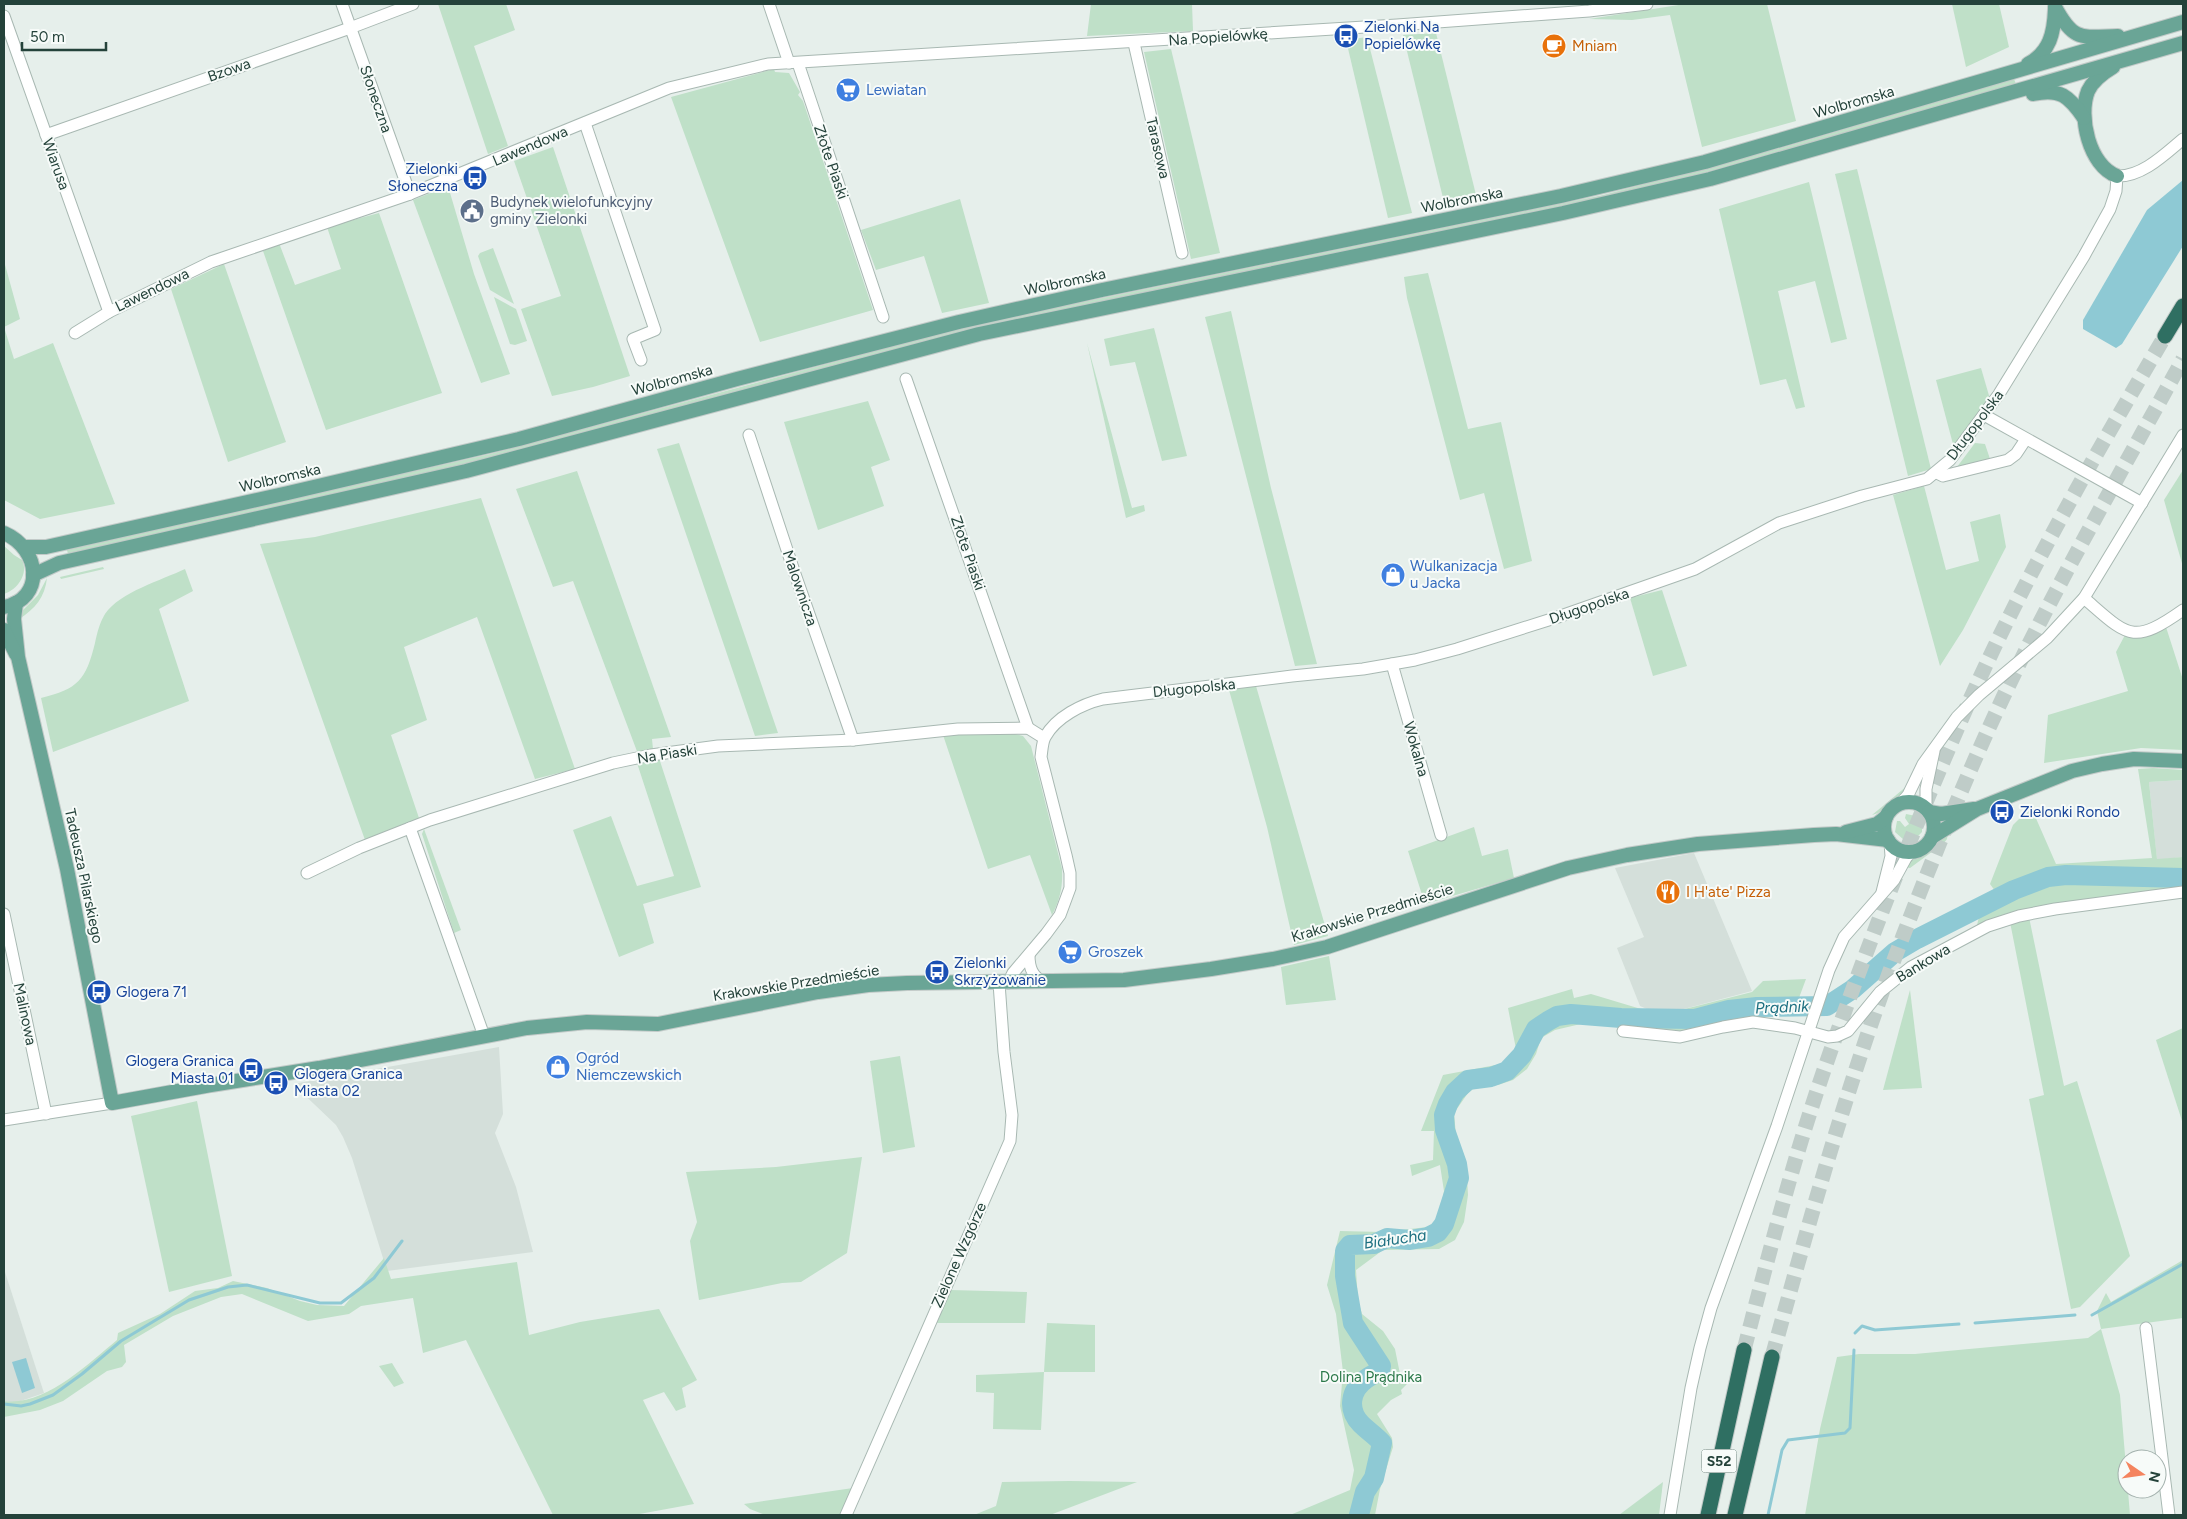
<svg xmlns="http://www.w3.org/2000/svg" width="2187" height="1519" font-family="Figtree,sans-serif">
<rect width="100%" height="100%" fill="#e6efeb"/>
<g fill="#d4dfda">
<polygon points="2183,780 2183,857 2157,860 2149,782"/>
<polygon points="1694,853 1752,991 1661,1015 1640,1006 1617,948 1644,937 1615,868"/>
<polygon points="499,1047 503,1114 495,1133 516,1187 533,1252 387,1271 352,1158 343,1137 336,1125 293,1084"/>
<polygon points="4,1269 44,1393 15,1403 4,1401"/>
</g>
<g fill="#bfe0c8">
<polygon points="438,4 506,4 515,30 474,46 508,146 488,154"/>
<polygon points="1091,4 1192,4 1193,31 1087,36"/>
<polygon points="1685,4 1767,4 1796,121 1702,147 1670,15 1632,20 1589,19"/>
<polygon points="1952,4 1999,4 2009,47 1966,67"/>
<polygon points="1436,33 1477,199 1445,206 1403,35"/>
<polygon points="1367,37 1412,213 1388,218 1346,40"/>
<polygon points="1171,49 1220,253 1191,259 1144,52"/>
<polygon points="774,69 775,72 789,73 800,92 798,95 803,101 873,310 760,342 671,97"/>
<polygon points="2014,79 2016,84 1703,173 1623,193 950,334 478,462 68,554 67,550 490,454 950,331 1049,309 1603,195 1784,147"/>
<polygon points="553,147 630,376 593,387 552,396 521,309 561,296 514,161"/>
<polygon points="1857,169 1931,469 1908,476 1835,174"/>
<polygon points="1809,182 1847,339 1831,343 1815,281 1778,291 1805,407 1796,409 1786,379 1760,385 1719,209"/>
<polygon points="448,186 474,274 510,374 481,383 413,200"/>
<polygon points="960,199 989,303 942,313 924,256 876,270 861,230"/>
<polygon points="379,213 442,393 326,430 263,251 279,243 295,285 341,269 327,227"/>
<polygon points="493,248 514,304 490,290 478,256 480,253"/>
<polygon points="4,261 20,319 4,327 14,359 53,343 115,504 40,519 4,500"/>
<polygon points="224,264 286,442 228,462 171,289"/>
<polygon points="1428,273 1468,429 1501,422 1532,561 1504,569 1484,493 1460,500 1407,298 1404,277"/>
<polygon points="494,297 516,309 527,341 515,345 510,344"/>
<polygon points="1231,311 1271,488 1317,664 1295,666 1205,317"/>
<polygon points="1154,328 1187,456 1162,461 1135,362 1110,366 1104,339"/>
<polygon points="1087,343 1132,508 1144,505 1145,511 1126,518"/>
<polygon points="1981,368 1990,399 1954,448 1936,380"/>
<polygon points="868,401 890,460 871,467 884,506 818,530 784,422"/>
<polygon points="679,443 778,733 755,736 657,449"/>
<polygon points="1975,443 1985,444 1991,462 1957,467"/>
<polygon points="2183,470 2183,567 2164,500"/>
<polygon points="577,471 671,737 652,739 653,749 638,754 573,581 553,587 516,489"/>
<polygon points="1924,486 1946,570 1979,561 1970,522 2000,514 2006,547 1963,630 1940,666 1893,495"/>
<polygon points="481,498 575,769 535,779 477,617 404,647 427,720 391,735 420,821 365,840 260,544 315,537"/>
<path d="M4 546 14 555 22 560C29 574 17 590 4 594Z"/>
<polygon points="103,567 104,569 61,579 60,577"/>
<path d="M185 569 193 591 159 609 189 701 53 752 41 698C78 689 86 680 95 643 97 633 100 622 105 614 120 592 162 580 185 569Z"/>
<path d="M47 578C45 597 35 609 19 619L23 610 38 595Z"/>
<polygon points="1662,590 1687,666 1653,676 1630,598"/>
<path d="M2166 627 2183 680V750L2141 748 2044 763 2048 715 2128 691 2116 652 2125 635C2142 640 2151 636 2166 627Z"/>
<polygon points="1256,686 1328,936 1294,945 1267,827 1229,690"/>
<path d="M1008 732 1023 736 1031 746 1062 869C1063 886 1060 900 1052 915L1030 855 988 869 943 735Z"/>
<polygon points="659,758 701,887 643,904 654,943 619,957 573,830 611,816 637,886 674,876 637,763"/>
<polygon points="2153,768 2183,770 2183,780 2149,782 2157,859 2183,857 2183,869 2064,869 2046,871 1995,891 1990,884 2013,825 2031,807 2056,864 2152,858 2138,769"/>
<path d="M1907 786C1899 799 1887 811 1872 815Z"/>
<polygon points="1906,814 1916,816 1922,823 1922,832 1913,841 1904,840 1895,832 1897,821 1900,821 1905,827 1909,824 1905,818"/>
<polygon points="1474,827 1482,856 1508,849 1514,878 1425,904 1408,851"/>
<polygon points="424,829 461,930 454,933 422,834"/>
<path d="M1948 832 1947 839 1944 843 1910 868 1905 867C1912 858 1920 857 1928 851 1935 845 1940 838 1948 832Z"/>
<polygon points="2058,880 2183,882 2183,888 2066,902 2018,911 1976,929 1980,913 2031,888"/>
<polygon points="2029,917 2064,1086 2077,1081 2130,1256 2080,1307 2071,1309 2029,1099 2044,1095 2010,922"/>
<polygon points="1329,956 1336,1000 1286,1005 1281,967"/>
<polygon points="1806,979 1793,1014 1763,1015 1725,1021 1682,1033 1585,1023 1555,1030 1541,1038 1536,1054 1527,1069 1513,1080 1498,1085 1477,1086 1468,1093 1454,1113 1456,1135 1466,1161 1468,1195 1464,1222 1455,1240 1439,1249 1383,1250 1356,1270 1358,1300 1362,1314 1383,1331 1395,1349 1400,1374 1407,1384 1401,1390 1402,1394 1391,1400 1377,1414 1392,1438 1393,1447 1380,1489 1375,1515 1290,1515 1350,1490 1354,1470 1340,1406 1343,1372 1336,1314 1327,1285 1340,1231 1382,1232 1428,1227 1439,1218 1444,1191 1440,1165 1412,1176 1410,1165 1433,1160 1434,1131 1421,1131 1443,1075 1501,1064 1516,1049 1508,1008 1572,989 1574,998 1591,994 1661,1015 1752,992 1763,981"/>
<polygon points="1910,990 1922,1088 1883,1090"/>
<polygon points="2183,1028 2183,1124 2156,1040"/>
<polygon points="900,1056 915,1147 883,1153 870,1061"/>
<polygon points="197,1101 232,1276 169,1292 131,1116"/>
<polygon points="862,1157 847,1253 801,1282 782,1283 699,1300 690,1241 697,1222 686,1172 776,1167"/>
<path d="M384 1258 391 1279 517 1262 529 1335 580 1322 659 1309 697 1380 682 1388 686 1407 676 1411 664 1392 643 1400 694 1504 634 1515H553L466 1340 423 1353 413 1298 361 1306 349 1314 308 1321 242 1294 221 1297 173 1316 124 1345 126 1362 122 1367 107 1371 63 1401 40 1410 4 1417V1401C44 1407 88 1364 117 1340L118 1333 160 1314 195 1291 218 1288 233 1281 267 1288 300 1301 317 1305 344 1306Z"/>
<polygon points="2183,1260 2183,1318 2101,1329 2120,1395 2130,1515 1805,1515 1820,1429 1837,1357 1859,1354 1915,1354 2088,1338 2101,1329 2097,1311 2106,1293 2111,1302"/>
<polygon points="950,1290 1027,1292 1025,1323 937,1323"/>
<polygon points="1047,1323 1095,1325 1095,1372 1044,1372 1041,1430 993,1429 994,1393 976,1392 976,1375 1044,1372"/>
<polygon points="392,1363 404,1383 394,1387 379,1366"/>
<polygon points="1070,1481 1137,1482 1050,1515 974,1515 996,1506 1002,1482"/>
<polygon points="1663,1482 1659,1515 1619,1515"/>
<polygon points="853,1488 841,1515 765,1515 750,1509 744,1504"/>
</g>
<g fill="#8ec9d4">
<polygon points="2183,180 2183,246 2122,344 2116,348 2083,329 2083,320 2147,210"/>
<polygon points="26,1358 35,1388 22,1393 12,1362"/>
</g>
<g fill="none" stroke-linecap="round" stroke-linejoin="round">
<g stroke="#8ec9d4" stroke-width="3">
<polyline points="2092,1315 2183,1264"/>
<polyline points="1975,1323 2075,1315"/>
<polyline points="1855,1333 1862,1326 1875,1330 1959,1324"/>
<polyline points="4,1404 21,1406 30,1404 53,1395 82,1374 121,1341 189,1300 228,1287 247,1285 320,1303 341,1303 374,1278 402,1241"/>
<polyline points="1768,1515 1782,1450 1788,1440 1845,1433 1850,1428 1854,1350"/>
</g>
<path stroke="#8ec9d4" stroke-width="20" d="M1359 1515 1365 1492 1374 1478 1382 1443C1376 1436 1368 1431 1361 1424 1347 1410 1350 1390 1366 1379 1370 1376 1375 1374 1380 1371L1381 1366 1353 1323 1345 1276V1251L1350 1245 1374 1244 1387 1238 1410 1240 1428 1237 1438 1232 1444 1224 1459 1178 1457 1164 1445 1130 1444 1115 1448 1104 1455 1092 1468 1080 1491 1077 1507 1071 1522 1055 1536 1029 1548 1021 1557 1016 1571 1014 1621 1018 1695 1019 1729 1010 1757 1007 1827 1006 1853 989 1895 952 1917 939 2014 890 2048 877 2066 875 2183 878"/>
<g stroke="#bfccc8" stroke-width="15" stroke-dasharray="15 8" stroke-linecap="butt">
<path d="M1744 1350C1768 1257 1792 1164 1823 1073 1866 948 1915 824 1969 702 2025 576 2095 455 2165 336"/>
<path d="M1772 1357C1811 1215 1850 1074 1903 936 1939 842 1978 747 2023 656 2073 555 2129 458 2183 359"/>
</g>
<defs>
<g id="minor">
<polyline points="342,4 410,194"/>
<polyline points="769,4 789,63"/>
<polyline points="4,16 109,312"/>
<polyline points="1134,43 1182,253"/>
<polyline points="798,63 883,317"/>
<polyline points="585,123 655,330 633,339 641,360"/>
<polyline points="46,135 350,28 413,4"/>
<polyline points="75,333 109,312 211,262 410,194 669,88 768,64 1397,25 1589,11 1647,4"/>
<polyline points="906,379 1028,728"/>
<polyline points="1984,415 2142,503"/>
<polyline points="749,435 795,574 853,740"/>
<polyline points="1937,473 1943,476 2008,460 2016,454 2026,439"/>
<path d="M2084 598C2128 636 2132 646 2183 610"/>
<polyline points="1392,664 1441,835"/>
<polyline points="1900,804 1908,795 1923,764 1957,717 1979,695 2047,638 2084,598 2183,435"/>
<polyline points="1926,809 1926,789 1934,751"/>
<polyline points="410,828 484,1036"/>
<polyline points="307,873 359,848 430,820 613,763 651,755 718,746 853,740 958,729 1028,728 1044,738"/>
<polyline points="1882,892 1891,856 1890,843"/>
<polyline points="4,914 46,1114"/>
<path d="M1029 955C1029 967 1032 977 1044 982"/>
<path d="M1008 983 1013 973 1046 934 1060 915 1070 888V873L1066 855 1041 757C1042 751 1042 743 1045 737 1056 717 1082 704 1103 699L1292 676 1363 669 1415 660 1457 649 1558 617 1695 569 1779 523 1862 496 1927 479 1950 460 1999 394 2084 256 2110 209 2116 191 2117 176C2142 177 2165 154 2183 139"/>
<polyline points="1623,1031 1680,1037 1723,1027 1753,1022 1795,1028 1828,1037 1837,1036 1848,1031 1880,992 1911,967 1988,926 2019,916 2055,909 2183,892"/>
<polyline points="4,1120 112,1103"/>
<polyline points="2146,1328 2169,1515"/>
<polyline points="846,1515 1010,1141 1012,1115 1004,1052 999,983"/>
<polyline points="1670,1515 1691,1388 1700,1348 1711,1308 1777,1126 1829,970 1844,937 1894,880 1906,858 1911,852"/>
</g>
<g id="major">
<path d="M2055 7C2074 42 2081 37 2118 36"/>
<path d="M2028 64C2050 52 2054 33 2055 9"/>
<path d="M2113 67C2103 73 2093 80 2088 91 2078 116 2089 166 2117 176"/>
<path d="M2033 94C2060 88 2069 96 2084 118"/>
<path d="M4 533C41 549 45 599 4 607"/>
<polyline points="25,547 46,547 288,493 519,439 737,379 959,322 1102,290 1561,196 1705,162 2183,22"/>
<polyline points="33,575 59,563 466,471 979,334 1563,213 1710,179 2183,43"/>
<polyline points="16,603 14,619 18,657 67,869 112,1103 211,1085 319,1068 527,1028 587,1022 658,1024 818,992 868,985 907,983 1124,980 1211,969 1273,959 1327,947 1568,868 1627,855 1698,844 1814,835 1836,834 1888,840"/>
<polyline points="4,630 16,654"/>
<circle cx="1909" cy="827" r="25"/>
<polyline points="1929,812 1941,814 1974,809"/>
<polyline points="1846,832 1877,824 1886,817"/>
<polyline points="1932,837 1977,809 2072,771 2102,764 2134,759 2183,761"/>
</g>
<g id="highway">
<polyline points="2165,336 2183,306"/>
<polyline points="1708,1515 1744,1350"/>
<polyline points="1735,1515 1772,1357"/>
</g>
</defs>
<use href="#minor" stroke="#a8b8b2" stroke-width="13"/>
<use href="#major" stroke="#c2cac8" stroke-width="16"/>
<use href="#highway" stroke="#c2cac8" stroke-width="17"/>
<use href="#minor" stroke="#fff" stroke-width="11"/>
<use href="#major" stroke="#6aa596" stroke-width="14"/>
<use href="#highway" stroke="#2f6f62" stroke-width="15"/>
</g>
<defs>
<symbol id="bus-disc" viewBox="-11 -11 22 22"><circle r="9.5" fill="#1a4fb4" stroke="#f7fbf9"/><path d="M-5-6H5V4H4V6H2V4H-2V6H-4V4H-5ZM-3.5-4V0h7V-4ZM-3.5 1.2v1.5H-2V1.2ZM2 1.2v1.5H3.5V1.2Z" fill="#fff"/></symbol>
<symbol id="cafe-disc" viewBox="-11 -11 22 22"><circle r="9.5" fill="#e8710a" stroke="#f7fbf9"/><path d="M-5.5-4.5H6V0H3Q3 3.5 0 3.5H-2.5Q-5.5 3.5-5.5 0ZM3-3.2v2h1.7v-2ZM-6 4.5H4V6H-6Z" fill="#fff"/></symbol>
<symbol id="supermarket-disc" viewBox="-11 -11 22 22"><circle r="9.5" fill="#3f7fe0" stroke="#f7fbf9"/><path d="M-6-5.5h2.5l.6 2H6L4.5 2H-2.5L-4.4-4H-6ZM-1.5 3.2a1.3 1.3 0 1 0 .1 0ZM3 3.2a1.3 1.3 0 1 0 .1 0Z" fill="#fff"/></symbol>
<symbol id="civic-disc" viewBox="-11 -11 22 22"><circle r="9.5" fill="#5c6f8a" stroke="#f7fbf9"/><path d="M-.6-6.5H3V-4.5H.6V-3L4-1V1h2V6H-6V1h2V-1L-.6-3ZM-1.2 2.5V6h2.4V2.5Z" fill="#fff"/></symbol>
<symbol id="shop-disc" viewBox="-11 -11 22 22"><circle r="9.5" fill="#3f7fe0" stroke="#f7fbf9"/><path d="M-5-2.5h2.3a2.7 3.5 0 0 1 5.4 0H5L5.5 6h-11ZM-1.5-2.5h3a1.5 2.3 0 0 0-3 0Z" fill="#fff"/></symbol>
<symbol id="restaurant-disc" viewBox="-11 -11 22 22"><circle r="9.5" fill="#e8710a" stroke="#f7fbf9"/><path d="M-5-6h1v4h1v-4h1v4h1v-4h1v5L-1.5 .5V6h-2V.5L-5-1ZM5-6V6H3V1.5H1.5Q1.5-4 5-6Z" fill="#fff"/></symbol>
</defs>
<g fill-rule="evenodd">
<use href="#bus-disc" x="1332" y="22" width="28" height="28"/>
<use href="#cafe-disc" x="1540" y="32" width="28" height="28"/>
<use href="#supermarket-disc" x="834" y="76" width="28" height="28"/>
<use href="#bus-disc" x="461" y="164" width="28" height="28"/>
<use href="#civic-disc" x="458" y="197" width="28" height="28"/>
<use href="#shop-disc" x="1379" y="561" width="28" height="28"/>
<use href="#bus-disc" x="1988" y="798" width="28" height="28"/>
<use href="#restaurant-disc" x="1654" y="878" width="28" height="28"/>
<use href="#supermarket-disc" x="1056" y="938" width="28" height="28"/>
<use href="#bus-disc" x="923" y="958" width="28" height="28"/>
<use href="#bus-disc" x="85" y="978" width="28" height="28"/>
<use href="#shop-disc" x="544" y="1053" width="28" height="28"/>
<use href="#bus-disc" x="237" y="1056" width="28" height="28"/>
<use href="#bus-disc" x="262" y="1069" width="28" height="28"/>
</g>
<g text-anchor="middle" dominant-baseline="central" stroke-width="4" stroke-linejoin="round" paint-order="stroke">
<rect fill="#f7fbf9" stroke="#637a73" stroke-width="1" x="1701.5" y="1449.5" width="35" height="23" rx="4"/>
<g font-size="14" font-weight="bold" fill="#24423a">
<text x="1719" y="1461">S52</text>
</g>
<g font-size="15" fill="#164399" stroke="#f7fbf9" text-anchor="start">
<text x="1364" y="27">Zielonki Na<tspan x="1364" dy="17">Popielówkę</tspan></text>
<text x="458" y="169" text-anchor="end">Zielonki<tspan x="458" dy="17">Słoneczna</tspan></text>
<text x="2020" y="812">Zielonki Rondo</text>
<text x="954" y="963">Zielonki<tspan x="954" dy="17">Skrzyżowanie</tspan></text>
<text x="116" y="992">Glogera 71</text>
<text x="234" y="1061" text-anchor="end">Glogera Granica<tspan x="234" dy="17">Miasta 01</tspan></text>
<text x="294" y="1074">Glogera Granica<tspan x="294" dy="17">Miasta 02</tspan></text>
</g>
<g font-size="15" fill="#24423a" stroke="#f7fbf9">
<text transform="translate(1218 37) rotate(-4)">Na Popielówkę</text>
<text transform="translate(229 70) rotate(-19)">Bzowa</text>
<text transform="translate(376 99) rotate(71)">Słoneczna</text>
<text transform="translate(1854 102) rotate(-16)">Wolbromska</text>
<text transform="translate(530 146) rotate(-23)">Lawendowa</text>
<text transform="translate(1158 148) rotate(77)">Tarasowa</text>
<text transform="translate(831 162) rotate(71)">Złote Piaski</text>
<text transform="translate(56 164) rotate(70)">Wiarusa</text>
<text transform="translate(1462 200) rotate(-11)">Wolbromska</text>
<text transform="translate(1065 282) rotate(-12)">Wolbromska</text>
<text transform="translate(152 290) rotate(-26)">Lawendowa</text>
<text transform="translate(672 380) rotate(-15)">Wolbromska</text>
<text transform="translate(1975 425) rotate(-53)">Długopolska</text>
<text transform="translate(280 478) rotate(-13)">Wolbromska</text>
<text transform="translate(968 553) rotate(71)">Złote Piaski</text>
<text transform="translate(800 588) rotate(71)">Malownicza</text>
<text transform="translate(1589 606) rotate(-19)">Długopolska</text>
<text transform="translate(1194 688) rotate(-6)">Długopolska</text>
<text transform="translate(1416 749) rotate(74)">Wokalna</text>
<text transform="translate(667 754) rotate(-9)">Na Piaski</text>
<text transform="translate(84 876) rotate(78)">Tadeusza Pilarskiego</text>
<text transform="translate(1372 913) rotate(-17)">Krakowskie Przedmieście</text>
<text transform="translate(1923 963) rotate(-31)">Bankowa</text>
<text transform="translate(796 983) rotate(-9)">Krakowskie Przedmieście</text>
<text transform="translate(25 1014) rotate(78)">Malinowa</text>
<text transform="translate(959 1255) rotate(-66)">Zielone Wzgórze</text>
</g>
<g font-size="15" fill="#c56008" stroke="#f7fbf9" text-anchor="start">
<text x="1572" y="46">Mniam</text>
<text x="1686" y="892">I H'ate' Pizza</text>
</g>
<g font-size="15" fill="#366cbe" stroke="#f7fbf9" text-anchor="start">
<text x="866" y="90">Lewiatan</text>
<text x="1410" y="566">Wulkanizacja<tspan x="1410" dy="17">u Jacka</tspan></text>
<text x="1088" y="952">Groszek</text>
<text x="576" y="1058">Ogród<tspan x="576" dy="17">Niemczewskich</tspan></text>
</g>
<g font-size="15" fill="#4e5e75" stroke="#f7fbf9" text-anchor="start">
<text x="490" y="202">Budynek wielofunkcyjny<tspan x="490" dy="17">gminy Zielonki</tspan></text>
</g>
<g font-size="15" fill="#2d7a4b" stroke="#f7fbf9">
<text x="1371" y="1377">Dolina Prądnika</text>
</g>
<g font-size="16" font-style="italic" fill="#1c6f80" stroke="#f7fbf9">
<text transform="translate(1782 1007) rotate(-2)">Prądnik</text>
<text transform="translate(1395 1239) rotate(-8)">Białucha</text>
</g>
</g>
<rect width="2187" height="1519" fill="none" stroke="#24423a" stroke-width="10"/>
<g transform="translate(2142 1474) rotate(103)"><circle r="24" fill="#f7fbf9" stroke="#a3b1ad"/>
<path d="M0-4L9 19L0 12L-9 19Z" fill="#f4845f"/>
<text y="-8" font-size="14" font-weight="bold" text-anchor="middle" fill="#24423a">N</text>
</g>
<path d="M22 42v8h84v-8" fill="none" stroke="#24423a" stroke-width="2.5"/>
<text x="30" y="42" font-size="15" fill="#24423a" stroke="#f7fbf9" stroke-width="4" paint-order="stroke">50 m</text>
</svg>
